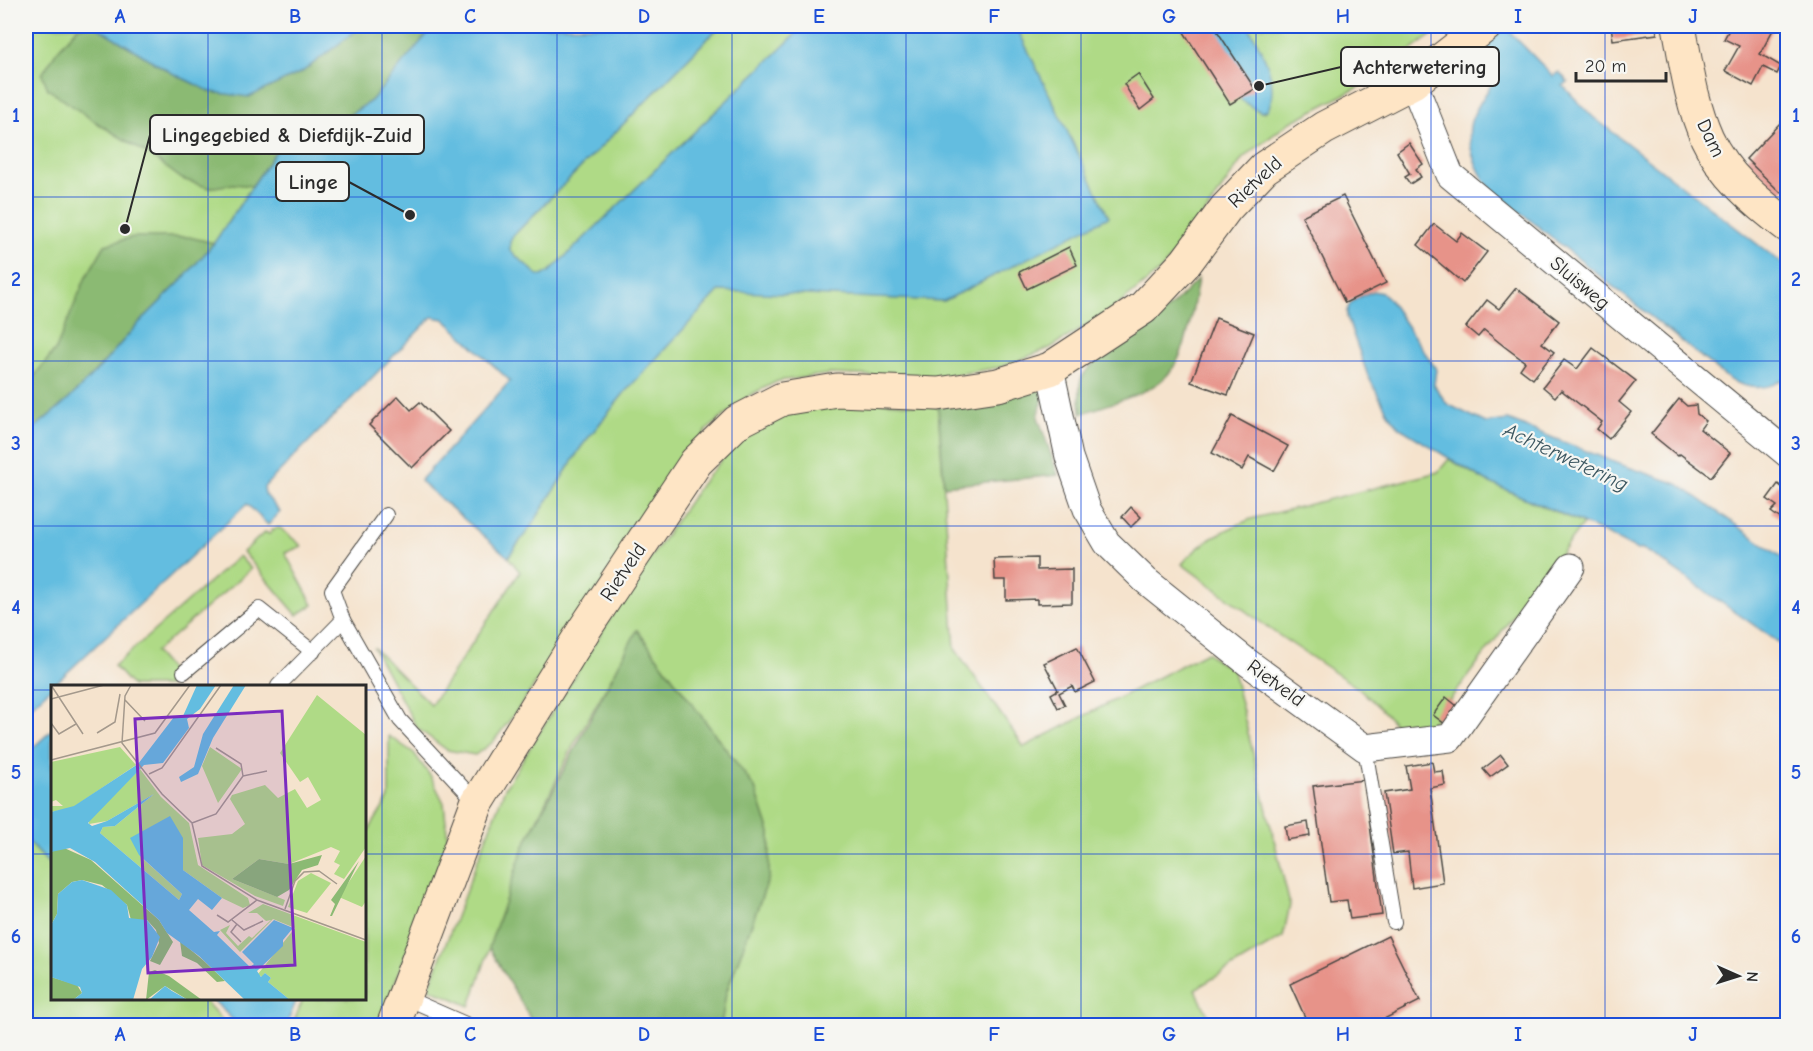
<svg xmlns="http://www.w3.org/2000/svg" width="1813" height="1051" font-family="'Comic Neue',sans-serif">
<rect width="100%" height="100%" fill="#f6f6f2"/>
<filter id="ink" filterUnits="userSpaceOnUse"><feTurbulence type="fractalNoise" baseFrequency=".0167" numOctaves="2"/><feDisplacementMap in="SourceGraphic" scale="12" xChannelSelector="R" yChannelSelector="G"/><feConvolveMatrix kernelMatrix="1 2 1 2 8 2 1 2 1" color-interpolation-filters="sRGB"/></filter>
<filter id="wash" filterUnits="userSpaceOnUse"><feTurbulence type="fractalNoise" baseFrequency=".008" numOctaves="4" result="noise"/><feDisplacementMap in="SourceGraphic" scale="24" xChannelSelector="R" yChannelSelector="G"/><feGaussianBlur stdDeviation="1.35" result="paint"/><feColorMatrix in="noise" values="0 0 0 0 0 0 0 0 0 0 0 0 0 0 0 0 0 1.4 0 .05"/><feComposite in="paint" operator="in"/></filter>
<g filter="url(#wash)">
<rect width="100%" height="100%" fill="#f5e3cd"/>
<g fill="#afda86" stroke="#6d8258" stroke-width="1.5">
<polygon points="26,26 434,26 340,122 276,151 214,243 212,243 69,399 26,435"/>
<polygon points="720,26 802,26 793,37 549,272 542,276 538,275 510,251 510,242 513,236"/>
<path d="M1016 26H1184C1205 58 1225 95 1261 112H1265L1252 33 1248 26H1444L1363 85 1289 123 1243 158 1186 241 1161 270 1112 310 1050 348 1001 367 934 378 830 374 778 381 750 395 707 430 519 708 493 742 475 755 447 750 417 728 373 647 431 705 520 572 508 557 532 525 581 447 625 392 719 290 944 301 1108 217Z"/>
<polygon points="864,400 938,407 955,649 1024,747 1207,652 1220,663 1232,667 1290,905 1283,937 1195,989 1213,1025 721,1025 726,993 769,877 770,833 755,788 638,631 574,744 524,846 470,1006 429,988 505,788 621,601 701,484 749,428 787,412"/>
<path d="M1449 459 1486 481 1583 524 1414 747 1385 713 1361 690 1274 632 1182 564C1202 540 1223 531 1251 519L1438 472Z"/>
<polygon points="280,528 302,546 285,553 313,605 297,615 243,552 265,532 269,534 273,531 272,529"/>
<polygon points="239,556 251,569 155,652 178,679 169,686 132,686 114,666"/>
<polygon points="389,736 414,753 431,777 444,803 448,842 379,1025 292,1026 303,999 364,998 365,834 367,833 389,798"/>
<polygon points="26,839 52,867 52,998 203,999 227,1025 26,1025"/>
</g>
<g fill="#8bba73" stroke="#5b724f" stroke-width="1.5">
<polygon points="79,26 95,26 172,73 211,92 249,96 302,72 362,26 434,26 371,101 334,125 276,151 252,186 233,184 209,188 182,179 151,156 94,121 48,89 42,74 57,51"/>
<polygon points="133,237 189,237 214,243 182,280 136,326 101,366 69,399 26,435 26,386 56,349 85,279 105,245"/>
<path d="M1198 279C1192 309 1188 359 1163 379 1146 395 1104 405 1081 414 1081 404 1077 386 1082 377 1095 356 1128 341 1148 326 1166 312 1182 296 1198 279Z"/>
<polygon points="1047,384 1038,417 1058,475 944,486 938,407"/>
<polygon points="637,630 755,788 770,833 769,877 726,993 721,1025 534,1025 489,947 524,846"/>
</g>
<g fill="#63bde0" stroke="#477486" stroke-width="1.5">
<polygon points="95,26 362,26 302,72 249,97 211,92 172,73"/>
<polygon points="434,26 720,26 513,236 510,242 510,251 538,275 542,276 549,272 793,37 802,26 1016,26 1109,217 944,301 719,291 625,392 581,447 532,525 508,557 420,481 510,381 444,319 432,317 264,487 265,494 280,512 268,525 247,504 26,711 26,435 69,399 101,366 136,326 182,280 214,243 276,151 334,125 371,101"/>
<path d="M1184 26H1248C1262 50 1280 81 1268 110L1261 112C1225 95 1205 58 1184 26Z"/>
<path d="M1457 26H1504L1553 76 1559 72 1568 82 1563 86 1593 117 1787 267 1788 375C1771 391 1750 390 1730 380L1490 188C1476 170 1463 139 1473 116 1479 103 1488 91 1495 78L1478 50Z"/>
<path d="M1373 291 1382 293 1388 298 1436 369 1434 385 1447 404 1486 423 1508 420 1619 464 1678 484 1787 561V648L1650 553 1643 549 1637 550 1605 533 1486 481 1400 428 1388 413 1368 376 1347 317C1345 301 1360 297 1373 291Z"/>
<polygon points="52,730 52,867 26,839 26,754"/>
<polygon points="212,999 297,999 286,1026 238,1025"/>
</g>
<g id="blocks">
<g fill="#e79389">
<polygon points="1180,26 1214,26 1255,89 1230,104"/>
<polygon points="1611,26 1656,26 1657,34 1613,40"/>
<polygon points="1731,26 1775,26 1760,54 1781,66 1777,74 1763,67 1753,86 1725,71 1739,46 1724,39"/>
<polygon points="1138,74 1154,99 1140,110 1124,84"/>
<polygon points="1781,122 1788,129 1788,186 1781,193 1746,159"/>
<polygon points="1409,143 1423,164 1416,169 1421,177 1410,184 1405,177 1410,174 1397,152"/>
<polygon points="1343,196 1386,283 1345,303 1302,216"/>
<polygon points="1434,224 1456,241 1462,233 1487,252 1463,283 1418,245"/>
<polygon points="1069,247 1077,265 1027,289 1019,272"/>
<polygon points="1516,288 1559,321 1542,343 1554,352 1533,379 1520,369 1525,362 1505,347 1484,330 1478,337 1466,327 1487,300 1499,309"/>
<polygon points="1216,318 1254,333 1228,395 1191,382"/>
<polygon points="1593,348 1636,381 1619,402 1631,412 1609,439 1597,429 1602,422 1561,390 1555,397 1543,387 1564,360 1577,369"/>
<polygon points="398,396 411,410 420,402 449,431 412,468 369,425"/>
<polygon points="1679,399 1687,406 1696,405 1697,414 1706,421 1700,429 1730,453 1711,477 1680,454 1678,456 1651,434"/>
<polygon points="1232,416 1288,446 1274,471 1249,457 1242,470 1212,453"/>
<polygon points="1778,484 1788,492 1788,524 1771,512 1777,506 1767,499"/>
<polygon points="1131,507 1141,517 1131,527 1122,517"/>
<polygon points="1037,558 1037,570 1072,569 1072,603 1037,604 1037,599 1006,600 1006,580 995,580 994,559"/>
<polygon points="1077,647 1095,682 1075,692 1072,686 1059,693 1065,705 1058,708 1051,694 1058,690 1044,663"/>
<polygon points="1446,697 1462,710 1449,727 1433,715"/>
<polygon points="1501,755 1508,764 1490,777 1483,769"/>
<polygon points="1432,762 1434,772 1443,771 1445,785 1430,788 1443,883 1412,888 1408,852 1393,854 1384,793 1410,789 1406,766"/>
<polygon points="1364,780 1382,915 1350,919 1347,900 1329,902 1313,786"/>
<polygon points="1308,822 1310,836 1287,840 1285,826"/>
<polygon points="1388,936 1420,1001 1370,1026 1309,1026 1290,984"/>
</g>
</g>
</g>
<g filter="url(#ink)">
<use href="#blocks" fill-opacity="0" stroke="#494743" stroke-width="1.5"/>
<g fill="none" stroke-linecap="round" stroke-linejoin="round">
<defs>
<g id="lane">
<polyline points="386,515 332,590 343,620 400,720 477,803"/>
<polyline points="184,672 259,609 313,652"/>
<polyline points="278,686 343,620"/>
<polyline points="1365,748 1394,922"/>
<polyline points="404,997 470,1026"/>
</g>
<g id="street">
<polyline points="1413,82 1450,175 1788,454"/>
<polyline points="1050,369 1069,457 1087,509 1107,543 1145,580 1247,662 1365,748 1450,738 1571,567"/>
</g>
<g id="secondary">
<path d="M1679 26C1686 63 1691 103 1707 138 1724 175 1756 202 1788 226"/>
<polyline points="393,1026 477,803 584,630 696,462 737,422 782,399 837,390 938,394 998,385 1050,369 1143,308 1186,262 1226,208 1264,168 1324,128 1413,82 1485,26"/>
</g>
</defs>
<use href="#lane" stroke="#494743" stroke-width="16"/>
<use href="#street" stroke="#494743" stroke-width="29"/>
<use href="#secondary" stroke="#494743" stroke-width="35"/>
<use href="#lane" stroke="#fff" stroke-width="14"/>
<use href="#street" stroke="#fff" stroke-width="27"/>
<use href="#secondary" stroke="#fee5c5" stroke-width="33"/>
</g>
</g>
<path fill="none" stroke="#1d4ed8" stroke-width="1.5" stroke-opacity="0.55" d="M208 26V686M382 26V1026M557 26V1026M732 26V1026M906 26V1026M1081 26V1026M1256 26V1026M1431 26V1026M1605 26V1026M26 197H1788M26 361H1788M26 526H1788M26 690H52M364 690H1788M26 854H52M364 854H1788M208 998V1026"/>
<g text-anchor="middle" dominant-baseline="central" stroke-width="4.5" stroke-linejoin="round" paint-order="stroke">
<g font-size="20" fill="#2b2b2b" stroke="#f6f6f2">
<text transform="translate(1711 138) rotate(64)">Dam</text>
<text transform="translate(1255 182) rotate(-43)">Rietveld</text>
<text transform="translate(1580 283) rotate(40)">Sluisweg</text>
<text transform="translate(623 572) rotate(-56)">Rietveld</text>
<text transform="translate(1276 683) rotate(36)">Rietveld</text>
</g>
<g font-size="21" font-style="italic" fill="#3c5761" stroke="#f6f6f2">
<text transform="translate(1566 457) rotate(25)">Achterwetering</text>
</g>
</g>
<g transform="translate(51 685)">
<rect width="315" height="315" fill="#f5e3cd"/>
<path d="M266 10 315 50V162L293 194 283 189 289 180 283 177 289 166 280 162 238 179 208 174 181 194 234 215 232 221 204 211 151 180 147 153 181 149 194 139 179 114 181 110 214 100 227 113 244 104 256 123 270 115 257 92 249 97 229 68ZM69 62 85 80 21 123 0 127V121H12L5 115 0 117V77ZM159 62 191 84 167 118 151 81ZM89 84 110 112 138 138 147 180 197 213 199 220 192 223 171 213 132 185V153L91 173 131 209 128 215 49 148 52 142 64 141 103 109 56 136 38 139V134ZM315 171V216L311 222 288 212ZM260 188 280 198 256 228 237 222 247 196ZM212 219 315 257V315H239L217 297 220 293 214 288 211 292 207 289 244 243 222 234 189 267 169 245 179 240 175 248 187 261 198 251 201 253 220 235 215 236 206 228H197Z" fill="#afda86"/>
<path d="M11 162 40 175 108 235 122 257 109 280 99 276 108 258 105 245 96 235H80L76 220 51 200 31 195 21 197 7 209 6 229 0 240V167ZM271 170 267 180 251 185 238 205 226 212 181 194 208 174 238 179ZM308 176 281 231H279L284 219 280 215ZM129 256 152 275 174 296 166 297 146 278 131 271ZM104 285 118 291 151 315H137L114 301 95 315 98 287ZM0 292 26 300 31 308 22 315H1Z" fill="#8bba73"/>
<path d="M146 0H165L149 24 136 34 138 43 112 78 93 80 37 138 41 141 56 136 103 109 64 141 52 142 49 148 128 215 131 209 88 170 79 153 119 131 132 153V185L171 213 161 225 147 214 138 225 163 247 169 246 166 250 199 282 203 279 191 267 223 235 242 243 232 255V261L206 286 210 292 214 288 220 293 217 297 239 315H194L148 271 116 248 108 235 44 177 19 163 0 167V127L23 121 87 79 123 32 132 31ZM183 0H195L162 53 147 89 130 97 128 92 143 82 152 49ZM31 195 60 205 76 220 78 233 96 235 109 252 101 272 91 284 82 315H22L31 308 29 302 0 292V240L6 229 7 209 21 197ZM114 301 121 306 137 315H98Z" fill="#63bde0"/>
<path fill="none" stroke="#a4998c" stroke-width="1.5" d="M0 0 32 49M80 0 74 11 71 58 111 109 141 138 151 181 206 215 315 255M0 14 53 0M74 15 94 36M0 38 8 49 25 39M46 48 64 37 69 9M0 75 104 48 139 0M98 89 111 83 170 0M192 91 216 86M141 138 165 129 192 91 190 79 165 63M234 224 244 196 253 187 268 186 286 199M166 230 177 237 206 215M181 235 193 245 212 236M186 239 180 247 190 257"/>
<path fill="#7b2cbf" fill-opacity="0.15" stroke="#7b2cbf" stroke-width="3" d="M231 26 244 280 97 288 84 34Z"/>
<rect width="315" height="315" fill="none" stroke="#2b2b2b" stroke-width="3"/>
</g>
<path fill="none" stroke="#2b2b2b" stroke-width="2" d="M1259 86L1341 67M125 229L150 135M410 215L349 182"/>
<g fill="#2b2b2b" stroke="#f6f6f2" stroke-width="2">
<circle cx="1259" cy="86" r="6"/>
<circle cx="125" cy="229" r="6"/>
<circle cx="410" cy="215" r="6"/>
</g>
<g fill="#f6f6f2" stroke="#2b2b2b" stroke-width="2">
<rect x="1341" y="47" width="158" height="39" rx="6"/>
<rect x="150" y="115" width="274" height="39" rx="6"/>
<rect x="276" y="162" width="73" height="39" rx="6"/>
</g>
<g font-size="21" text-anchor="middle" font-weight="bold" fill="#2b2b2b">
<text x="1420" y="74">Achterwetering</text>
<text x="287" y="142">Lingegebied &amp; Diefdijk-Zuid</text>
<text x="313" y="189">Linge</text>
</g>
<rect width="1813" height="1051" fill="none" stroke="#f6f6f2" stroke-width="66"/>
<g transform="translate(1738 976) rotate(93)" stroke="#f6f6f2" stroke-width="4.5" paint-order="stroke">
<path d="M0-4.5L10 22L0 15L-10 22Z" fill="#2b2b2b"/>
<text y="-9" font-size="16" font-weight="bold" text-anchor="middle" fill="#2b2b2b">N</text>
</g>
<path d="M1576 72v9h90v-9" fill="none" stroke="#2b2b2b" stroke-width="3"/>
<text x="1585" y="72" font-size="18" fill="#2b2b2b" stroke="#f6f6f2" stroke-width="4.5" paint-order="stroke">20 m</text>
<rect x="33" y="33" width="1747" height="985" fill="none" stroke="#1d4ed8" stroke-width="2"/>
<g font-size="20" text-anchor="middle" font-weight="bold" fill="#1d4ed8">
<text x="120" y="23">A</text>
<text x="295" y="23">B</text>
<text x="470" y="23">C</text>
<text x="644" y="23">D</text>
<text x="819" y="23">E</text>
<text x="994" y="23">F</text>
<text x="1169" y="23">G</text>
<text x="1343" y="23">H</text>
<text x="1518" y="23">I</text>
<text x="1693" y="23">J</text>
<text x="16" y="122">1</text>
<text x="1796" y="122">1</text>
<text x="16" y="286">2</text>
<text x="1796" y="286">2</text>
<text x="16" y="450">3</text>
<text x="1796" y="450">3</text>
<text x="16" y="614">4</text>
<text x="1796" y="614">4</text>
<text x="16" y="779">5</text>
<text x="1796" y="779">5</text>
<text x="16" y="943">6</text>
<text x="1796" y="943">6</text>
<text x="120" y="1041">A</text>
<text x="295" y="1041">B</text>
<text x="470" y="1041">C</text>
<text x="644" y="1041">D</text>
<text x="819" y="1041">E</text>
<text x="994" y="1041">F</text>
<text x="1169" y="1041">G</text>
<text x="1343" y="1041">H</text>
<text x="1518" y="1041">I</text>
<text x="1693" y="1041">J</text>
</g>
</svg>
